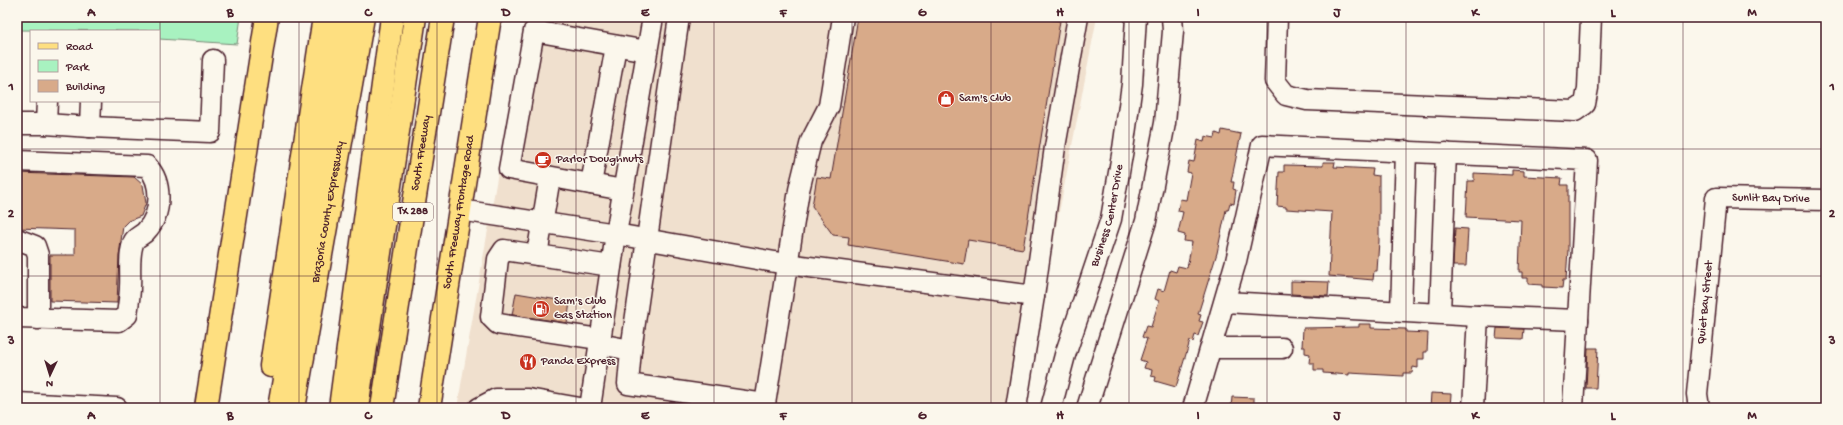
<svg xmlns="http://www.w3.org/2000/svg" width="1843" height="425" font-family="'Gochi Hand',sans-serif">
<rect width="100%" height="100%" fill="#fbf7ec"/>
<filter id="ink" filterUnits="userSpaceOnUse"><feTurbulence type="fractalNoise" baseFrequency=".025" numOctaves="2"/><feDisplacementMap in="SourceGraphic" scale="8" xChannelSelector="R" yChannelSelector="G"/><feConvolveMatrix kernelMatrix="1 2 1 2 8 2 1 2 1" color-interpolation-filters="sRGB"/></filter>
<g filter="url(#ink)">
<polygon fill="#f0e0ce" points="525,17 1097,17 1021,408 457,408"/>
<polygon fill="#a8f2c0" stroke="#798876" points="17,17 241,17 237,44 159,39 159,31 17,30"/>
<g fill="#d8aa89" stroke="#4a1f2b">
<polygon points="858,17 1032,17 1060,21 1023,249 968,240 964,264 848,245 849,237 833,235 812,206 817,177 831,179"/>
<polygon points="1222,130 1241,134 1231,182 1234,182 1233,189 1236,190 1234,204 1230,203 1228,210 1226,210 1217,253 1198,314 1201,315 1199,321 1203,322 1198,336 1195,335 1193,342 1190,341 1176,387 1155,381 1156,377 1151,376 1152,370 1144,368 1146,362 1140,360 1147,339 1142,337 1146,326 1151,327 1159,301 1155,299 1158,289 1164,291 1170,270 1176,272 1178,266 1187,268 1192,242 1184,241 1185,235 1178,233 1183,212 1178,211 1180,199 1186,200 1191,173 1187,172 1189,161 1194,162 1198,140 1204,142 1205,136 1215,138 1216,133 1221,135"/>
<polygon points="1323,162 1335,162 1334,167 1373,169 1372,175 1379,176 1379,241 1377,271 1374,271 1373,280 1329,276 1332,212 1286,209 1286,207 1277,206 1279,172 1284,172 1284,165 1323,166"/>
<polygon points="1512,170 1524,171 1524,176 1562,178 1561,185 1568,185 1568,250 1566,280 1563,280 1562,288 1542,287 1542,285 1528,284 1528,278 1522,278 1522,272 1519,272 1521,220 1466,217 1468,181 1474,181 1474,173 1512,175"/>
<polygon points="17,173 134,177 143,185 146,203 141,216 128,221 123,226 119,256 117,303 50,301 50,255 75,255 75,230 17,228"/>
<polygon points="1455,228 1468,229 1466,266 1453,266"/>
<polygon points="1291,281 1329,282 1328,296 1291,294"/>
<polygon points="516,293 570,302 567,323 512,315"/>
<polygon points="1359,324 1371,324 1371,328 1406,329 1406,332 1428,333 1427,352 1424,352 1424,359 1418,359 1418,368 1413,367 1412,373 1403,373 1403,376 1349,373 1349,375 1323,373 1323,370 1314,370 1314,363 1309,363 1310,354 1305,353 1305,347 1302,347 1303,328 1359,327"/>
<polygon points="1497,328 1524,329 1523,339 1496,338"/>
<polygon points="1588,348 1598,348 1596,388 1586,388"/>
<polygon points="1431,393 1451,394 1450,408 1430,408"/>
<polygon points="1232,397 1254,398 1254,408 1231,408"/>
</g>
<g fill="none" stroke-linecap="round" stroke-linejoin="round">
<defs>
<g id="minor">
<polyline points="653,17 616,234 786,264 1034,296 1016,408"/>
<polyline points="1277,17 1275,81 1286,95 1307,100 1575,111 1585,104 1588,88 1591,17"/>
<polyline points="17,124 46,124 47,101"/>
<polyline points="46,124 90,127 91,101"/>
<polyline points="90,127 210,132 213,60"/>
<path d="M17 161 147 166C163 183 162 214 146 231 143 235 136 237 134 241 128 254 131 273 130 287 130 296 128 306 127 315L119 321 17 318"/>
<polyline points="591,184 616,46"/>
<polyline points="623,190 509,169 534,31 647,51"/>
<polyline points="460,210 616,234 590,408"/>
<polyline points="17,239 35,246 38,255 38,319"/>
<polyline points="537,255 550,177"/>
<polyline points="1034,296 1055,147 1078,17"/>
<polyline points="1225,302 1478,316"/>
<polyline points="1401,311 1406,151"/>
<polyline points="1440,313 1446,153"/>
<polyline points="599,339 498,324 491,317 498,259 504,250 611,266"/>
<polyline points="599,344 631,350 628,384 765,404 766,408"/>
<polyline points="1211,348 1282,348"/>
<polyline points="631,350 679,17"/>
<polyline points="17,403 117,408"/>
<polyline points="765,404 799,190 811,141 829,106 843,17"/>
<polyline points="479,408 496,399 528,399 580,408"/>
<path id="s1" d="M1051 408 1065 355 1111 219 1123 149 1132 84 1136 17"/>
<polyline points="1087,408 1146,221 1165,123 1173,31 1172,17"/>
<polyline points="1193,408 1236,261 1262,145 1587,160 1573,408"/>
<polyline points="1473,408 1478,316 1578,320"/>
<path id="s2" d="M1699 408 1697 394 1716 198 1826 200"/>
</g>
<g id="major">
<polyline points="206,408 267,17"/>
<path id="s3" d="M429 408 490 17"/>
</g>
<g id="highway">
<polyline points="271,366 324,17"/>
<polyline points="279,408 330,118 345,17"/>
<path id="s4" d="M294 408 363 17"/>
<polyline points="340,408 392,17"/>
<polyline points="357,408 415,17"/>
<path id="s5" d="M382 408 443 17"/>
</g>
</defs>
<use href="#minor" stroke="#4a1f2b" stroke-width="23"/>
<use href="#major" stroke="#4a1f2b" stroke-width="25"/>
<use href="#highway" stroke="#4a1f2b" stroke-width="25"/>
<use href="#minor" stroke="#fbf7ec" stroke-width="20"/>
<use href="#major" stroke="#fedf80" stroke-width="22"/>
<use href="#highway" stroke="#fedf80" stroke-width="22"/>
</g>
</g>
<path fill="none" stroke="#4a1f2b" stroke-width="1" stroke-opacity="0.55" d="M160 17V408M299 17V408M437 17V408M576 17V408M714 17V408M852 17V408M991 17V408M1129 17V408M1267 17V408M1406 17V408M1544 17V408M1683 17V408M17 149H1826M17 276H1826"/>
<defs>
<symbol id="shop-disc" viewBox="-11 -11 22 22"><circle r="9.5" fill="#c8321e" stroke="#fbf7ec"/><path d="M-5-2.5h2.3a2.7 3.5 0 0 1 5.4 0H5L5.5 6h-11ZM-1.5-2.5h3a1.5 2.3 0 0 0-3 0Z" fill="#fff"/></symbol>
<symbol id="cafe-disc" viewBox="-11 -11 22 22"><circle r="9.5" fill="#c8321e" stroke="#fbf7ec"/><path d="M-5.5-4.5H6V0H3Q3 3.5 0 3.5H-2.5Q-5.5 3.5-5.5 0ZM3-3.2v2h1.7v-2ZM-6 4.5H4V6H-6Z" fill="#fff"/></symbol>
<symbol id="fuel-disc" viewBox="-11 -11 22 22"><circle r="9.5" fill="#c8321e" stroke="#fbf7ec"/><path d="M-5.5-6h7V0h2V4h1.3V-2.5L3-4.5l.8-.8L6-3V5H2.5V1h-1V6h-7ZM-4.2-4.7v3.2H.2V-4.7Z" fill="#fff"/></symbol>
<symbol id="restaurant-disc" viewBox="-11 -11 22 22"><circle r="9.5" fill="#c8321e" stroke="#fbf7ec"/><path d="M-5-6h1v4h1v-4h1v4h1v-4h1v5L-1.5 .5V6h-2V.5L-5-1ZM5-6V6H3V1.5H1.5Q1.5-4 5-6Z" fill="#fff"/></symbol>
</defs>
<g fill-rule="evenodd">
<use href="#shop-disc" x="936" y="89" width="20" height="20"/>
<use href="#cafe-disc" x="533" y="150" width="20" height="20"/>
<use href="#fuel-disc" x="531" y="299" width="20" height="20"/>
<use href="#restaurant-disc" x="518" y="352" width="20" height="20"/>
</g>
<g text-anchor="middle" dominant-baseline="central" stroke-width="3" stroke-linejoin="round" paint-order="stroke">
<rect fill="#fbf7ec" stroke="#7f6065" stroke-width="1" x="393" y="203" width="40" height="18" rx="3"/>
<g font-size="11" font-weight="bold" fill="#4a1f2b">
<text x="413" y="212">TX 288</text>
</g>
<g font-size="12" fill="#4a1f2b" stroke="#fbf7ec" text-anchor="start">
<text x="959" y="99">Sam's Club</text>
<text x="556" y="160">Parlor Doughnuts</text>
<text x="554" y="302">Sam's Club<tspan x="554" dy="14">Gas Station</tspan></text>
<text x="541" y="362">Panda Express</text>
</g>
<g font-size="12" fill="#4a1f2b" stroke="#fbf7ec">
<text stroke="none"><textPath href="#s5" startOffset="258">South Freeway</textPath></text>
<text stroke="none"><textPath href="#s2" startOffset="266">Sunlit Bay Drive</textPath></text>
<text stroke="none"><textPath href="#s4" startOffset="199">Brazoria County Expressway</textPath></text>
<text stroke="none"><textPath href="#s3" startOffset="198">South Freeway Frontage Road</textPath></text>
<text stroke="none"><textPath href="#s1" startOffset="201">Business Center Drive</textPath></text>
<text stroke="none"><textPath href="#s2" startOffset="106">Quiet Bay Street</textPath></text>
</g>
</g>
<rect width="1843" height="425" fill="none" stroke="#fbf7ec" stroke-width="44"/>
<rect x="30" y="30" width="130" height="72" fill="#fbf7ec" stroke="#b4a19f"/>
<rect x="38" y="43" width="20" height="6" fill="#fedf80" stroke="#b4a19f"/>
<text x="66" y="50" font-size="12" fill="#4a1f2b">Road</text>
<rect x="38" y="60" width="20" height="12" fill="#a8f2c0" stroke="#b4a19f"/>
<text x="66" y="70" font-size="12" fill="#4a1f2b">Park</text>
<rect x="38" y="80" width="20" height="12" fill="#d8aa89" stroke="#b4a19f"/>
<text x="66" y="90" font-size="12" fill="#4a1f2b">Building</text>
<g transform="translate(50 375) rotate(184)" stroke="#fbf7ec" stroke-width="3" paint-order="stroke">
<path d="M0-3L7 15L0 10L-7 15Z" fill="#4a1f2b"/>
<text y="-6" font-size="11" font-weight="bold" text-anchor="middle" fill="#4a1f2b">N</text>
</g>
<rect x="22" y="22" width="1799" height="381" fill="none" stroke="#4a1f2b" stroke-width="1.5"/>
<g font-size="13" text-anchor="middle" font-weight="bold" fill="#4a1f2b">
<text x="91" y="16">A</text>
<text x="230" y="16">B</text>
<text x="368" y="16">C</text>
<text x="506" y="16">D</text>
<text x="645" y="16">E</text>
<text x="783" y="16">F</text>
<text x="922" y="16">G</text>
<text x="1060" y="16">H</text>
<text x="1198" y="16">I</text>
<text x="1337" y="16">J</text>
<text x="1475" y="16">K</text>
<text x="1613" y="16">L</text>
<text x="1752" y="16">M</text>
<text x="11" y="90">1</text>
<text x="1832" y="90">1</text>
<text x="11" y="217">2</text>
<text x="1832" y="217">2</text>
<text x="11" y="344">3</text>
<text x="1832" y="344">3</text>
<text x="91" y="419">A</text>
<text x="230" y="419">B</text>
<text x="368" y="419">C</text>
<text x="506" y="419">D</text>
<text x="645" y="419">E</text>
<text x="783" y="419">F</text>
<text x="922" y="419">G</text>
<text x="1060" y="419">H</text>
<text x="1198" y="419">I</text>
<text x="1337" y="419">J</text>
<text x="1475" y="419">K</text>
<text x="1613" y="419">L</text>
<text x="1752" y="419">M</text>
</g>
</svg>
